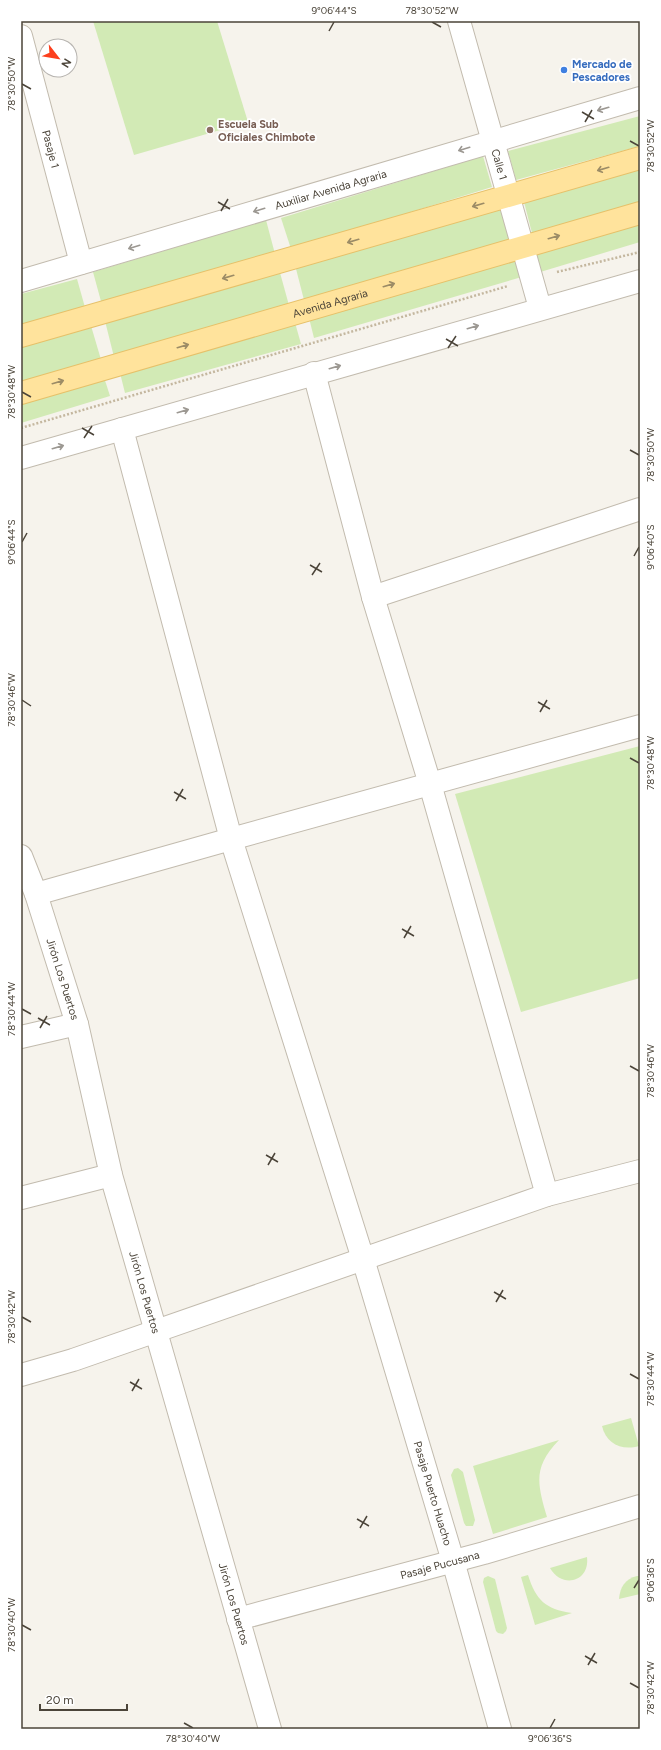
<svg xmlns="http://www.w3.org/2000/svg" width="661" height="1750" font-family="Figtree,sans-serif">
<rect width="100%" height="100%" fill="#f6f3ec"/>
<g fill="#d2eab5">
<polygon points="93,21 217,21 248,122 134,155"/>
<polygon points="640,116 640,146 516,180 508,151"/>
<polygon points="483,156 492,187 291,249 281,218"/>
<polygon points="640,168 640,202 532,233 524,202"/>
<polygon points="501,204 511,239 304,300 295,265"/>
<polygon points="640,218 640,242 537,273 530,251"/>
<polygon points="266,220 275,254 102,305 93,272"/>
<polygon points="518,253 525,276 314,338 308,314"/>
<polygon points="279,269 290,309 114,357 104,317"/>
<polygon points="77,279 86,311 21,330 21,294"/>
<polygon points="89,319 102,363 21,386 21,339"/>
<polygon points="294,319 301,344 125,393 119,369"/>
<polygon points="102,371 110,396 21,423 21,396"/>
<polygon points="640,746 640,978 521,1012 455,794"/>
<path d="M631 1418 639 1446C622 1451 606 1444 602 1426Z"/>
<path d="M559 1440C533 1467 537 1483 547 1517L493 1534 473 1466Z"/>
<polygon points="458,1468 463,1472 475,1520 473,1526 466,1526 464,1523 451,1475 454,1469"/>
<path d="M587 1557C590 1582 562 1589 550 1568Z"/>
<path d="M528 1575C536 1600 545 1609 572 1613L535 1625 521 1577Z"/>
<polygon points="488,1576 495,1579 507,1628 506,1631 503,1634 498,1633 496,1631 483,1582 484,1578"/>
<path d="M637 1576H640V1594L619 1599C620 1587 625 1579 637 1576Z"/>
</g>
<g fill="none" stroke-linecap="round" stroke-linejoin="round">
<defs>
<g id="minor">
<path id="s1" d="M459 21 540 308"/>
<path id="s2" d="M21 36 81 263"/>
<path id="s3" d="M21 281 640 98"/>
<polyline points="314,373 373,597 430,784 547,1195"/>
<path id="s4" d="M122 429 231 839 363 1259 453 1561 500 1729"/>
<polyline points="21,458 640,281"/>
<polyline points="373,597 640,509"/>
<path id="s5" d="M21 856 36 894 77 1024 111 1175 270 1729"/>
<polyline points="36,894 231,839 640,726"/>
<polyline points="21,1037 77,1024"/>
<polyline points="21,1198 111,1175"/>
<polyline points="21,1375 73,1360 547,1195 640,1171"/>
<path id="s6" d="M238 1619 484 1553 640 1506"/>
</g>
<g id="major">
<polyline points="21,336 640,158"/>
<path id="s7" d="M21 393 640 213"/>
</g>
</defs>
<use href="#minor" stroke="#c2bbae" stroke-width="24"/>
<use href="#major" stroke="#e6c16a" stroke-width="24"/>
<g stroke="#c4b79f" stroke-width="2.5" stroke-dasharray="2 2" stroke-linecap="butt">
<polyline points="557,272 640,252"/>
<polyline points="21,428 508,286"/>
</g>
<use href="#minor" stroke="#fff" stroke-width="22"/>
<use href="#major" stroke="#ffe39c" stroke-width="22"/>
</g>
<defs><path id="oneway-shaft" d="M-6 0H5M1.5-3L5.5 0L1.5 3" fill="none" stroke-width="1.6" stroke-linecap="round" stroke-linejoin="round"/></defs>
<g stroke="#9c9892">
<use href="#oneway-shaft" transform="translate(603 109) rotate(164)"/>
<use href="#oneway-shaft" transform="translate(464 149) rotate(163)"/>
<use href="#oneway-shaft" transform="translate(259 210) rotate(163)"/>
<use href="#oneway-shaft" transform="translate(134 247) rotate(163)"/>
<use href="#oneway-shaft" transform="translate(473 327) rotate(-16)"/>
<use href="#oneway-shaft" transform="translate(335 367) rotate(-16)"/>
<use href="#oneway-shaft" transform="translate(183 411) rotate(-16)"/>
<use href="#oneway-shaft" transform="translate(58 447) rotate(-16)"/>
</g>
<g stroke="#9c8c66">
<use href="#oneway-shaft" transform="translate(603 169) rotate(164)"/>
<use href="#oneway-shaft" transform="translate(478 205) rotate(164)"/>
<use href="#oneway-shaft" transform="translate(554 237) rotate(-16)"/>
<use href="#oneway-shaft" transform="translate(353 241) rotate(164)"/>
<use href="#oneway-shaft" transform="translate(228 277) rotate(164)"/>
<use href="#oneway-shaft" transform="translate(389 285) rotate(-16)"/>
<use href="#oneway-shaft" transform="translate(183 346) rotate(-16)"/>
<use href="#oneway-shaft" transform="translate(58 382) rotate(-16)"/>
</g>
<path fill="none" stroke="#4b4439" stroke-width="1.5" d="M432 22 441 27M329 31 334 22M22 84 31 89M582 112 594 119M585 122 592 110M630 141 639 146M218 202 230 209M221 211 228 199M446 339 458 346M448 348 456 336M22 392 31 397M82 428 94 435M84 438 92 426M630 450 639 455M22 542 27 533M634 556 639 547M310 565 322 572M312 575 320 563M22 700 31 706M538 702 550 709M540 712 547 700M630 758 639 763M174 792 186 799M176 801 183 789M402 929 414 936M404 938 411 926M22 1009 31 1014M38 1018 50 1025M40 1028 47 1016M630 1066 639 1071M266 1155 278 1162M268 1165 275 1153M494 1292 506 1299M496 1302 503 1290M22 1317 31 1322M630 1374 639 1379M130 1382 142 1389M132 1391 139 1379M357 1519 369 1526M360 1528 367 1516M634 1588 639 1580M22 1625 31 1630M585 1656 597 1663M588 1665 595 1653M630 1683 639 1688M184 1723 193 1728M550 1728 555 1719"/>
<circle fill="#3f7fe0" stroke="#fff" stroke-width="1.5" cx="564" cy="70" r="4"/>
<circle fill="#8d6e63" stroke="#fff" stroke-width="1.5" cx="210" cy="130" r="4"/>
<g text-anchor="middle" dominant-baseline="central" stroke-width="3.5" stroke-linejoin="round" paint-order="stroke">
<g font-size="11" font-weight="bold" fill="#366cbe" stroke="#fff" text-anchor="start">
<text x="572" y="64">Mercado de<tspan x="572" dy="13">Pescadores</tspan></text>
</g>
<g font-size="11" font-weight="bold" fill="#785e54" stroke="#fff" text-anchor="start">
<text x="218" y="124">Escuela Sub<tspan x="218" dy="13">Oficiales Chimbote</tspan></text>
</g>
<g font-size="11" fill="#4b4439" stroke="#fff">
<text stroke="none"><textPath href="#s2" startOffset="117">Pasaje 1</textPath></text>
<text stroke="none"><textPath href="#s1" startOffset="149">Calle 1</textPath></text>
<text stroke="none"><textPath href="#s3" startOffset="323">Auxiliar Avenida Agraria</textPath></text>
<text stroke="none"><textPath href="#s7" startOffset="322">Avenida Agraria</textPath></text>
<text stroke="none"><textPath href="#s5" startOffset="130">Jirón Los Puertos</textPath></text>
<text stroke="none"><textPath href="#s5" startOffset="454">Jirón Los Puertos</textPath></text>
<text stroke="none"><textPath href="#s4" startOffset="1109">Pasaje Puerto Huacho</textPath></text>
<text stroke="none"><textPath href="#s6" startOffset="209">Pasaje Pucusana</textPath></text>
<text stroke="none"><textPath href="#s5" startOffset="778">Jirón Los Puertos</textPath></text>
</g>
</g>
<rect width="661" height="1750" fill="none" stroke="#ffffff" stroke-width="44"/>
<g transform="translate(58 58) rotate(121)"><circle r="19" fill="#ffffff" stroke="#b7b4b0"/>
<path d="M0-3L7 15L0 10L-7 15Z" fill="#fc3f1d"/>
<text y="-6" font-size="11" font-weight="bold" text-anchor="middle" fill="#4b4439">N</text>
</g>
<path d="M40 1704v6h87v-6" fill="none" stroke="#4b4439" stroke-width="2"/>
<text x="46" y="1704" font-size="12" fill="#4b4439" stroke="#ffffff" stroke-width="3" paint-order="stroke">20 m</text>
<rect x="22" y="22" width="617" height="1706" fill="none" stroke="#4b4439" stroke-width="1.5"/>
<g font-size="10" text-anchor="middle" fill="#4b4439">
<text x="334" y="14">9°06'44"S</text>
<text x="432" y="14">78°30'52"W</text>
<text transform="translate(11 84) rotate(-90)" y="4">78°30'50"W</text>
<text transform="translate(650 146) rotate(-90)" y="4">78°30'52"W</text>
<text transform="translate(11 392) rotate(-90)" y="4">78°30'48"W</text>
<text transform="translate(650 455) rotate(-90)" y="4">78°30'50"W</text>
<text transform="translate(11 542) rotate(-90)" y="4">9°06'44"S</text>
<text transform="translate(650 547) rotate(-90)" y="4">9°06'40"S</text>
<text transform="translate(11 700) rotate(-90)" y="4">78°30'46"W</text>
<text transform="translate(650 763) rotate(-90)" y="4">78°30'48"W</text>
<text transform="translate(11 1009) rotate(-90)" y="4">78°30'44"W</text>
<text transform="translate(650 1071) rotate(-90)" y="4">78°30'46"W</text>
<text transform="translate(11 1317) rotate(-90)" y="4">78°30'42"W</text>
<text transform="translate(650 1379) rotate(-90)" y="4">78°30'44"W</text>
<text transform="translate(650 1580) rotate(-90)" y="4">9°06'36"S</text>
<text transform="translate(11 1625) rotate(-90)" y="4">78°30'40"W</text>
<text transform="translate(650 1688) rotate(-90)" y="4">78°30'42"W</text>
<text x="193" y="1742">78°30'40"W</text>
<text x="550" y="1742">9°06'36"S</text>
</g>
</svg>
